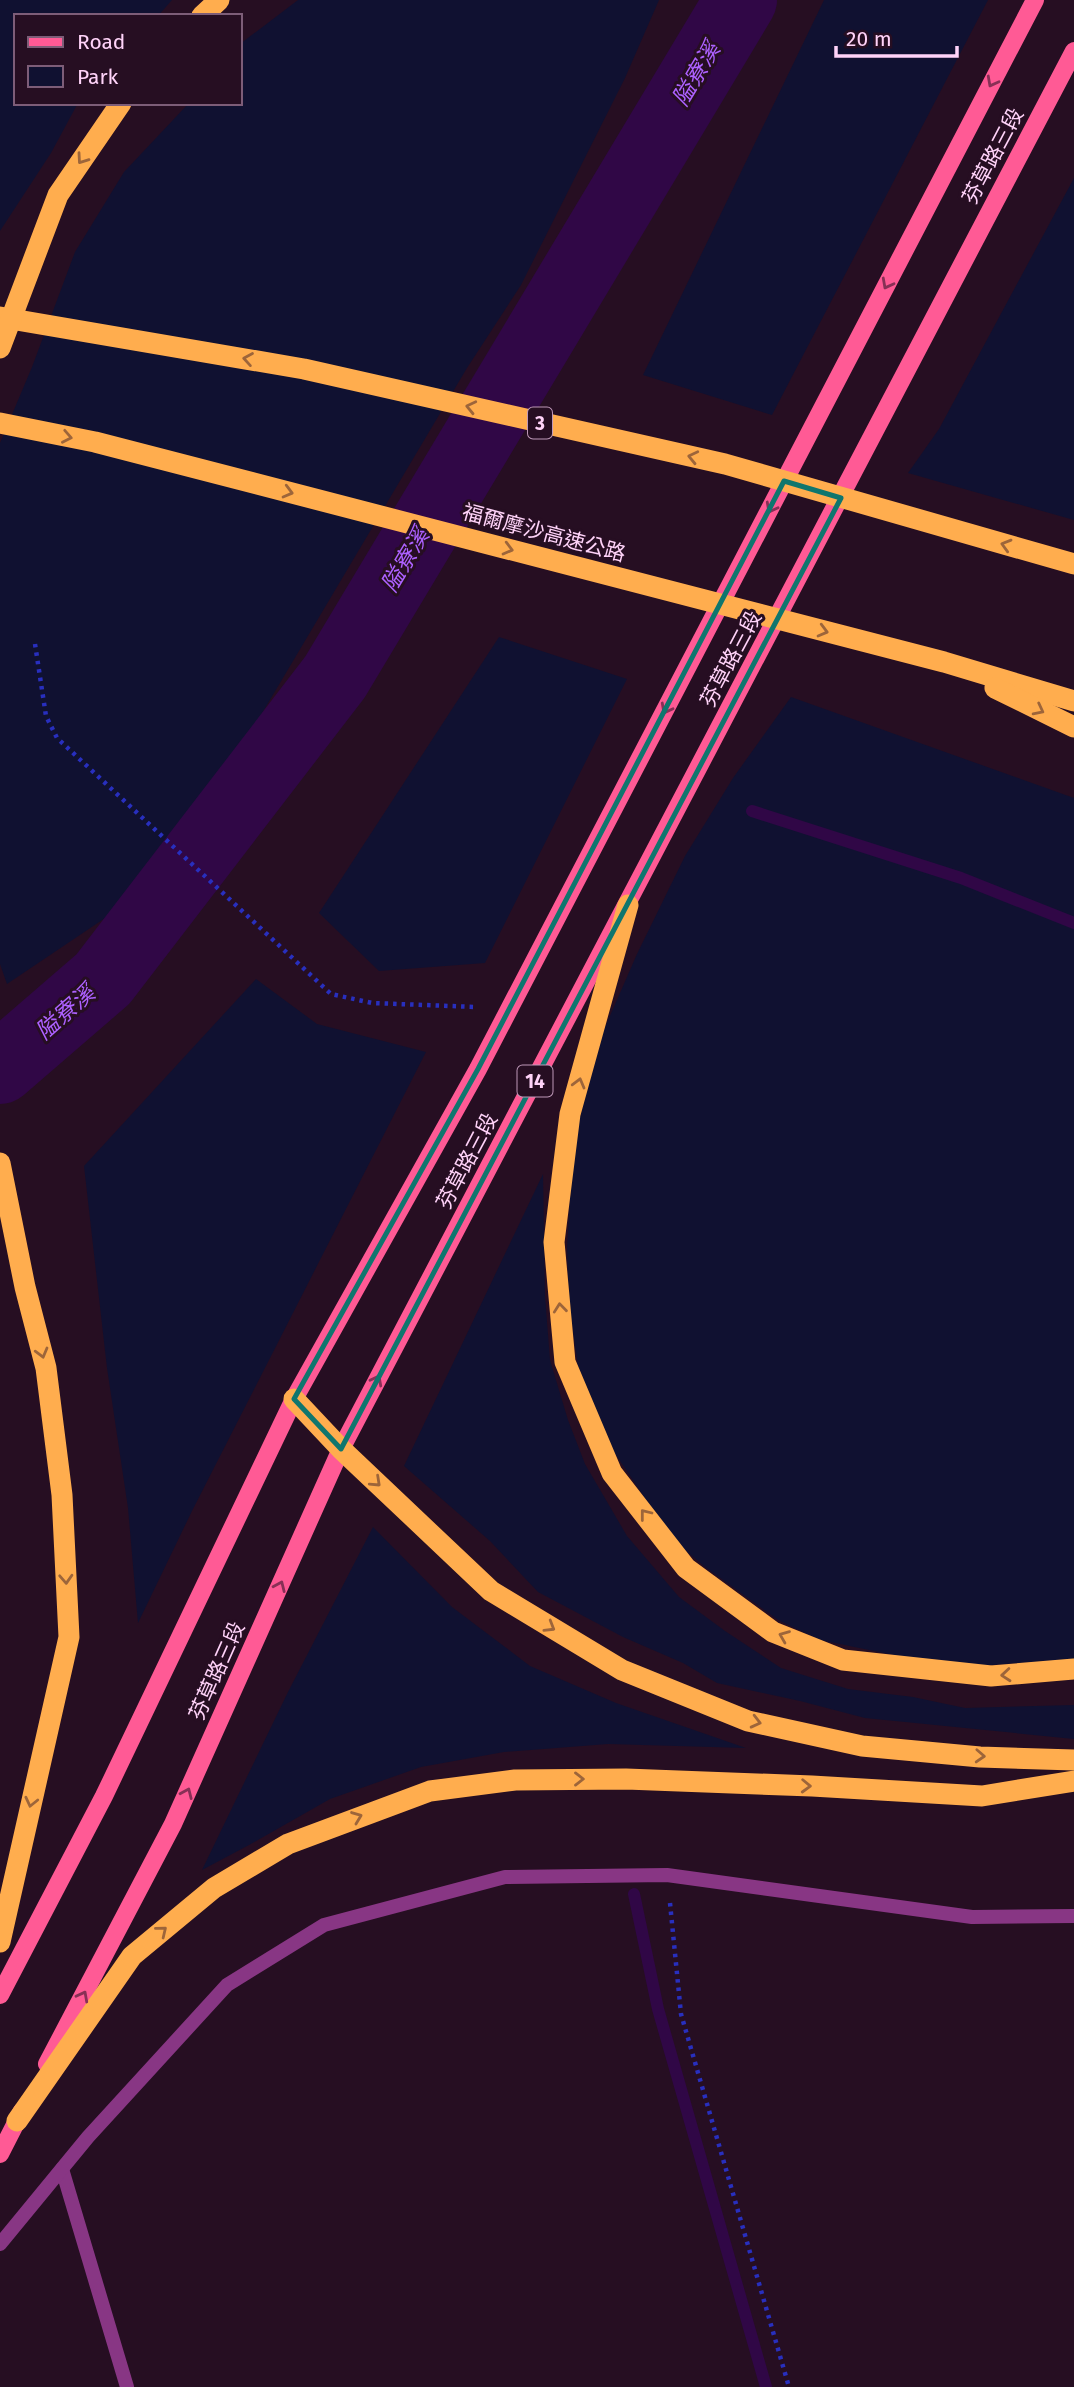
<svg xmlns="http://www.w3.org/2000/svg" width="1074" height="2387" font-family="'Fira Sans','Noto Sans TC',sans-serif">
<rect width="100%" height="100%" fill="#260e22"/>
<g fill="#101131">
<polygon points="0,0 172,0 158,16 16,16 16,103 78,103 51,153 0,231"/>
<polygon points="298,0 659,0 625,78 521,285 467,368 214,794 123,906 7,984 0,964 0,443 32,367 75,252 124,172 189,103 240,103 240,44"/>
<polygon points="824,0 988,0 772,415 643,375"/>
<polygon points="1074,178 1074,520 908,473 939,429"/>
<polygon points="499,637 627,679 485,963 379,971 319,913"/>
<polygon points="791,697 1074,798 1074,1659 992,1665 943,1665 820,1640 778,1620 705,1567 673,1540 610,1446 578,1366 569,1303 567,1247 572,1167 579,1120 603,1032 637,954 685,856 733,778"/>
<polygon points="256,979 317,1024 426,1052 192,1511 138,1623 128,1508 107,1368 84,1166"/>
<polygon points="543,1174 545,1296 550,1360 568,1420 585,1464 627,1536 679,1597 725,1631 781,1668 848,1689 913,1697 965,1708 1074,1705 1074,1739 865,1718 800,1701 717,1683 683,1663 623,1637 538,1592 490,1541 404,1466"/>
<polygon points="373,1527 452,1607 530,1666 616,1703 746,1748 608,1744 504,1752 421,1767 330,1799 249,1845 202,1870 288,1692"/>
</g>
<g fill="none" stroke-linecap="round" stroke-linejoin="round">
<g stroke="#300746" stroke-width="12">
<polyline points="752,811 961,878 1074,923"/>
<polyline points="634,1894 658,2009 766,2387"/>
</g>
<polyline stroke="#300746" stroke-width="72" points="0,1068 103,979 335,677 741,0"/>
<g stroke="#282fbe" stroke-width="4.5" stroke-dasharray="3.5 5" stroke-linecap="butt">
<polyline points="35,644 46,716 57,738 331,994 372,1003 476,1007"/>
<polyline points="670,1903 681,2014 789,2387"/>
</g>
<polyline stroke="#883684" stroke-width="14" points="62,2169 127,2387"/>
<polyline stroke="#883684" stroke-width="14" points="0,2244 88,2137 227,1985 324,1925 505,1877 667,1875 972,1917 1074,1916"/>
<g stroke="#ff5a95" stroke-width="18">
<polyline points="0,1995 104,1796 294,1399 478,1069 1035,0"/>
<polyline points="47,2064 173,1824 341,1449 1074,51"/>
<polyline points="0,2154 22,2111"/>
</g>
<g stroke="#ffad4e" stroke-width="21">
<polyline points="202,16 219,0"/>
<polyline points="0,317 304,369 725,464 1074,564"/>
<polyline points="0,348 58,195 121,103"/>
<polyline points="0,423 95,442 944,662 1074,701"/>
<polyline points="995,688 1074,727"/>
<polyline points="628,905 570,1114 554,1242 565,1362 612,1473 686,1568 773,1632 843,1660 991,1676 1074,1669"/>
<polyline points="0,1163 25,1287 46,1368 62,1495 69,1637 0,1942"/>
<polyline points="294,1399 341,1449 491,1591 622,1670 748,1721 862,1746 980,1757 1074,1760"/>
<polyline points="17,2121 132,1956 214,1888 288,1844 430,1791 515,1780 626,1779 812,1786 982,1796 1074,1781"/>
</g>
</g>
<defs><path id="oneway-chevron" d="M-2-3.5L2.5 0L-2 3.5" fill="none" stroke-width="1.6" stroke-linecap="round" stroke-linejoin="round" transform="scale(1.75)"/></defs>
<g stroke="#883056">
<use href="#oneway-chevron" transform="translate(992 82) rotate(118)"/>
<use href="#oneway-chevron" transform="translate(887 284) rotate(118)"/>
<use href="#oneway-chevron" transform="translate(771 508) rotate(118)"/>
<use href="#oneway-chevron" transform="translate(666 709) rotate(118)"/>
<use href="#oneway-chevron" transform="translate(377 1380) rotate(-62)"/>
<use href="#oneway-chevron" transform="translate(280 1586) rotate(-66)"/>
<use href="#oneway-chevron" transform="translate(187 1793) rotate(-66)"/>
<use href="#oneway-chevron" transform="translate(83 1996) rotate(-62)"/>
</g>
<g stroke="#9d653a">
<use href="#oneway-chevron" transform="translate(82 159) rotate(125)"/>
<use href="#oneway-chevron" transform="translate(248 359) rotate(-170)"/>
<use href="#oneway-chevron" transform="translate(471 407) rotate(-167)"/>
<use href="#oneway-chevron" transform="translate(67 437) rotate(11)"/>
<use href="#oneway-chevron" transform="translate(693 457) rotate(-167)"/>
<use href="#oneway-chevron" transform="translate(288 492) rotate(15)"/>
<use href="#oneway-chevron" transform="translate(1006 545) rotate(-164)"/>
<use href="#oneway-chevron" transform="translate(508 549) rotate(15)"/>
<use href="#oneway-chevron" transform="translate(823 631) rotate(15)"/>
<use href="#oneway-chevron" transform="translate(1039 710) rotate(27)"/>
<use href="#oneway-chevron" transform="translate(579 1083) rotate(-75)"/>
<use href="#oneway-chevron" transform="translate(560 1308) rotate(-96)"/>
<use href="#oneway-chevron" transform="translate(42 1353) rotate(75)"/>
<use href="#oneway-chevron" transform="translate(376 1482) rotate(43)"/>
<use href="#oneway-chevron" transform="translate(645 1514) rotate(-128)"/>
<use href="#oneway-chevron" transform="translate(66 1579) rotate(87)"/>
<use href="#oneway-chevron" transform="translate(550 1627) rotate(31)"/>
<use href="#oneway-chevron" transform="translate(784 1636) rotate(-158)"/>
<use href="#oneway-chevron" transform="translate(1006 1675) rotate(175)"/>
<use href="#oneway-chevron" transform="translate(756 1722) rotate(14)"/>
<use href="#oneway-chevron" transform="translate(980 1756) rotate(3)"/>
<use href="#oneway-chevron" transform="translate(579 1779)"/>
<use href="#oneway-chevron" transform="translate(806 1786) rotate(2)"/>
<use href="#oneway-chevron" transform="translate(31 1802) rotate(103)"/>
<use href="#oneway-chevron" transform="translate(357 1817) rotate(-21)"/>
<use href="#oneway-chevron" transform="translate(162 1931) rotate(-39)"/>
</g>
<path fill="none" stroke="#0f766e" stroke-width="5" stroke-linejoin="round" d="M784 481 841 498 341 1449 294 1399 478 1069Z"/>
<g text-anchor="middle" dominant-baseline="central" stroke-width="6" stroke-linejoin="round" paint-order="stroke">
<g fill="#260e22" stroke="#be98b8" stroke-width="2">
<rect x="528" y="407.5" width="24" height="31" rx="5"/>
<rect x="517.5" y="1065.5" width="35" height="31" rx="5"/>
</g>
<g font-size="19" font-weight="bold" fill="#ffd3f9">
<text x="540" y="423">3</text>
<text x="535" y="1081">14</text>
</g>
<g font-size="21" fill="#ffd3f9" stroke="#260e22">
<text transform="translate(993 156) rotate(-62)">芬草路三段</text>
<text transform="translate(544 533) rotate(15)">福爾摩沙高速公路</text>
<text transform="translate(731 659) rotate(-62)">芬草路三段</text>
<text transform="translate(467 1161) rotate(-62)">芬草路三段</text>
<text transform="translate(217 1671) rotate(-66)">芬草路三段</text>
</g>
<g font-size="23" font-style="italic" fill="#ad61ff" stroke="#260e22">
<text transform="translate(696 74) rotate(-59)">隘寮溪</text>
<text transform="translate(405 560) rotate(-59)">隘寮溪</text>
<text transform="translate(65 1012) rotate(-41)">隘寮溪</text>
</g>
</g>
<rect x="14" y="14" width="228" height="91" fill="#260e22" stroke="#7d5d78" stroke-width="2"/>
<rect x="28" y="37" width="35" height="10" fill="#ff5a95" stroke="#7d5d78" stroke-width="2"/>
<text x="77" y="49" font-size="21" fill="#ffd3f9">Road</text>
<rect x="28" y="66" width="35" height="21" fill="#101131" stroke="#7d5d78" stroke-width="2"/>
<text x="77" y="84" font-size="21" fill="#ffd3f9">Park</text>
<path d="M836 46v10h121v-10" fill="none" stroke="#ffd3f9" stroke-width="3.5"/>
<text x="846" y="46" font-size="21" fill="#ffd3f9" stroke="#260e22" stroke-width="5" paint-order="stroke">20 m</text>
</svg>
